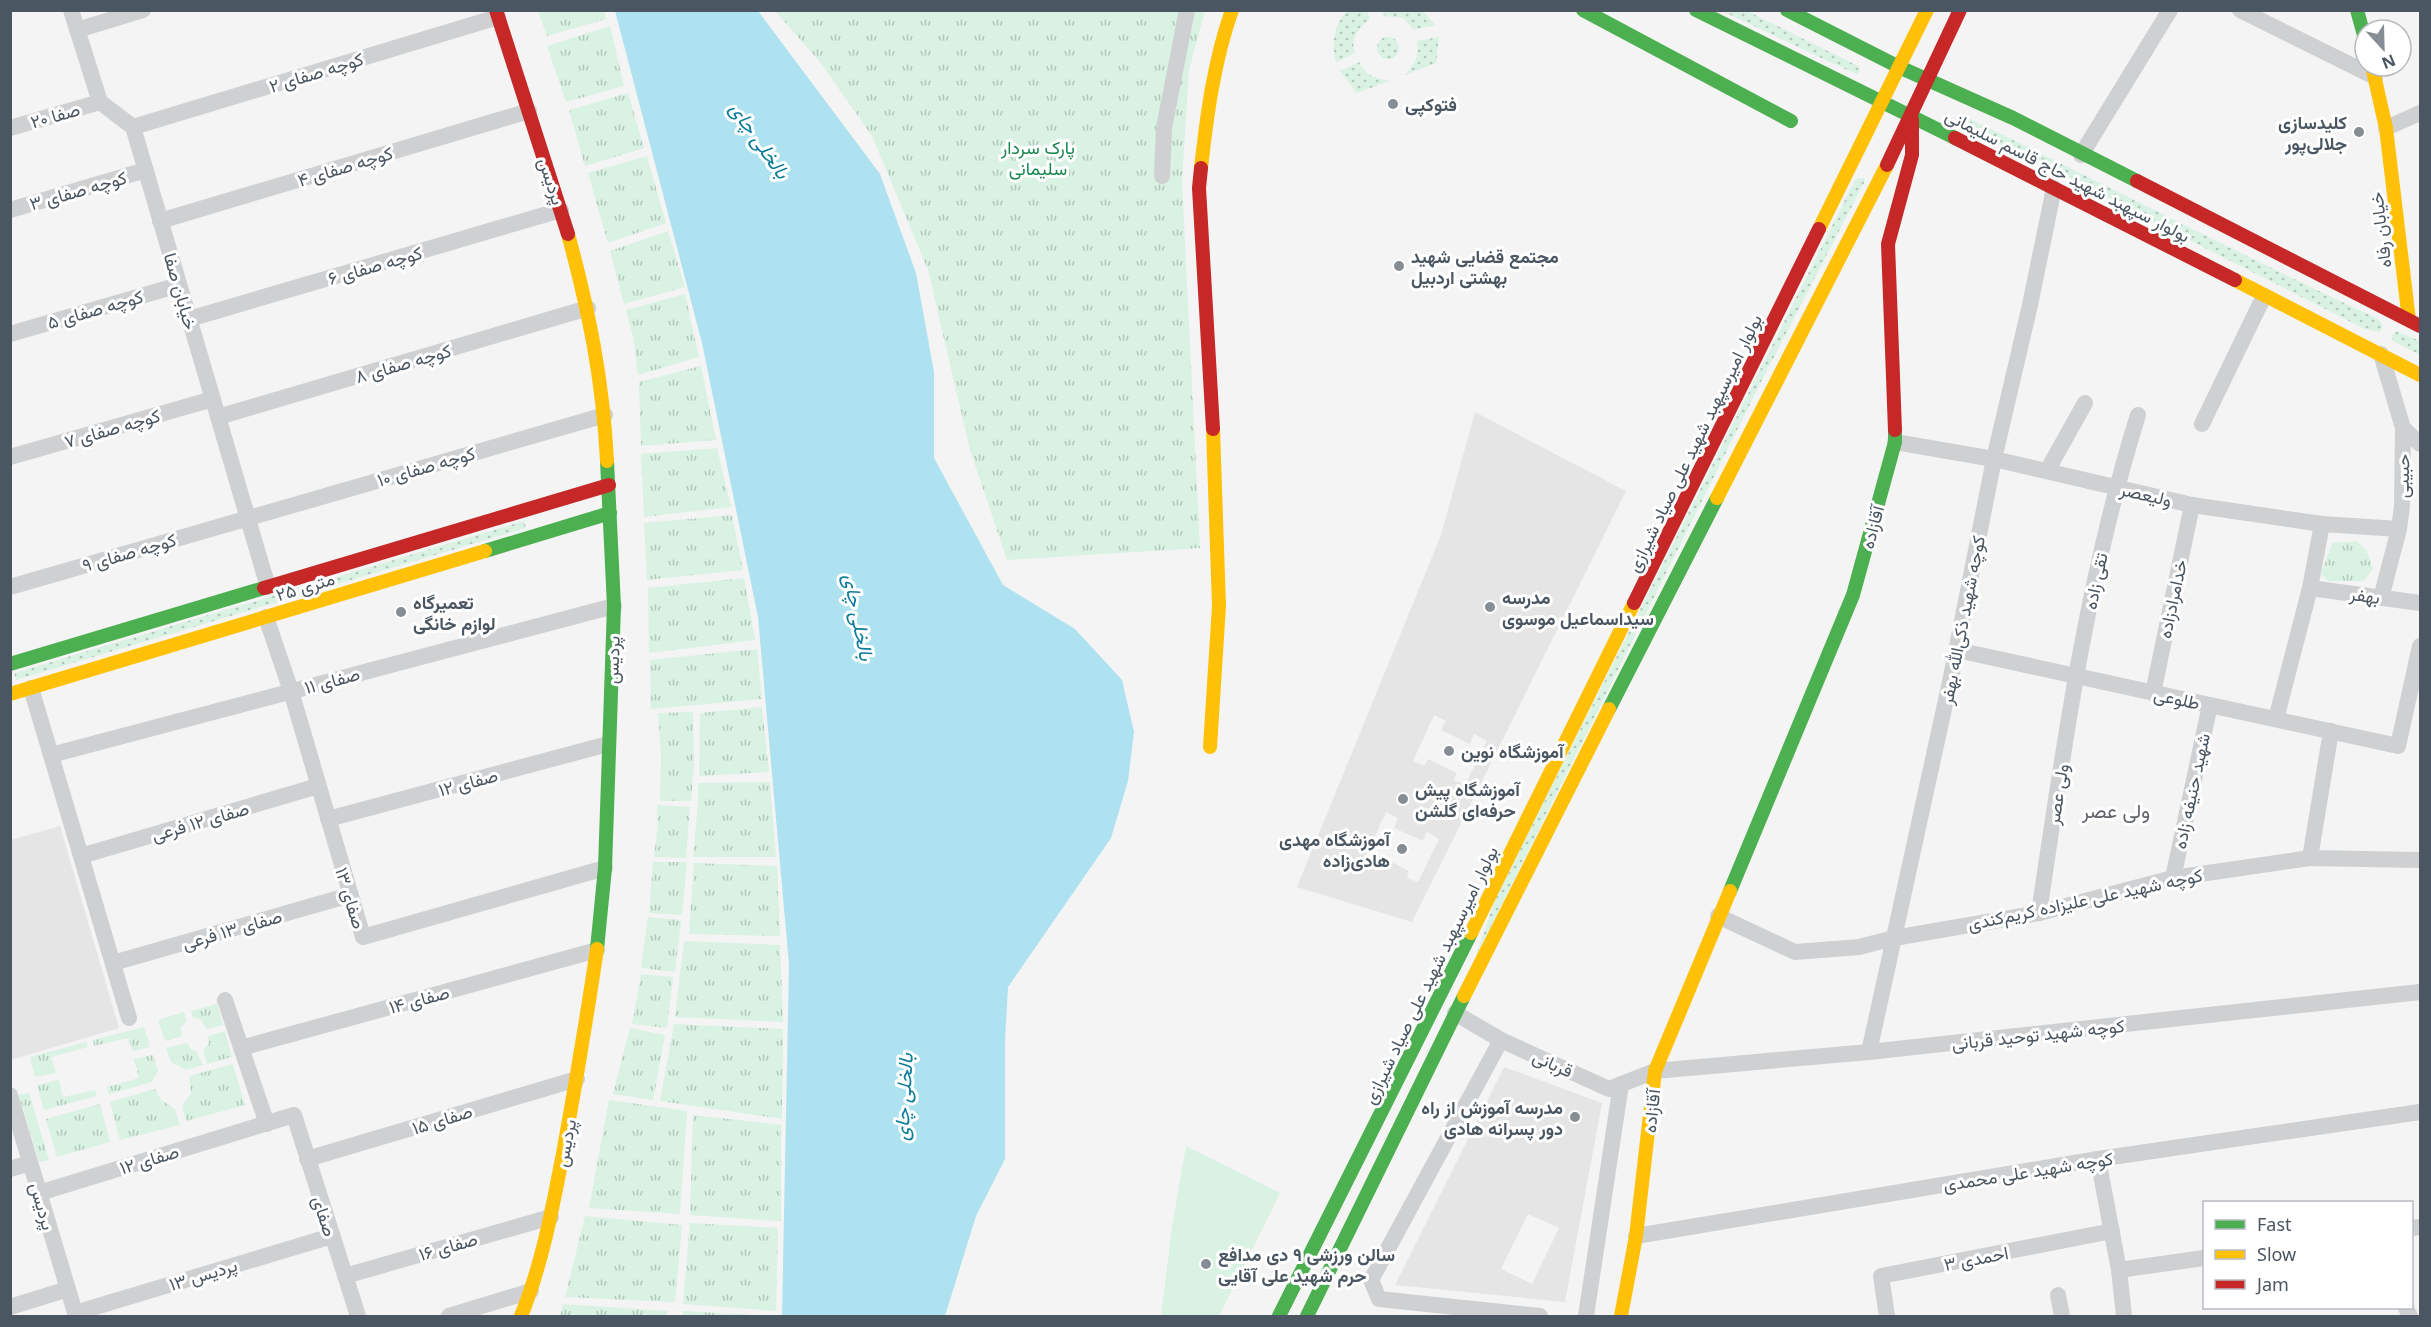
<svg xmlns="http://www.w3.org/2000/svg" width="2431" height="1327" font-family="'Noto Sans',Vazirmatn,sans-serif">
<defs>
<pattern id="grass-dots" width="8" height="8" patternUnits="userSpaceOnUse" patternTransform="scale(1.5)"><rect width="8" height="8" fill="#d9f2e3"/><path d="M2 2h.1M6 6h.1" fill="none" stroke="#b2c7bb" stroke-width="1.8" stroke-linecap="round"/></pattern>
<pattern id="park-tufts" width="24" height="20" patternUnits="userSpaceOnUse" patternTransform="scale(1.5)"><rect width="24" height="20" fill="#d9f2e3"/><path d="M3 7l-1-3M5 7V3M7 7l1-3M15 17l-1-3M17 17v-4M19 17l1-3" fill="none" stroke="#b2c7bb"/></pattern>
</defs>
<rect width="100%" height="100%" fill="#f4f4f4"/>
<g fill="#e6e5e6" fill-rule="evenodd">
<path d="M1475 412 1626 491 1412 922 1297 887 1441 535ZM1434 715 1446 721 1441 730 1470 744 1474 734 1487 741 1465 785 1454 780 1457 773 1428 759 1424 766 1413 761ZM1386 812 1398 818 1394 828 1423 841 1427 832 1439 839 1418 882 1407 878 1409 871 1380 856 1376 863 1365 858Z"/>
<polygon points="60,826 119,1028 11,1060 11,840"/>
<path d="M1504 1067 1602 1103 1565 1302 1395 1285ZM1528 1214 1559 1228 1532 1284 1501 1269Z"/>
</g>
<g fill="url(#grass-dots)">
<path d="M1347 11H1367L1370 19C1359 27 1350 39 1355 53L1336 62C1331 44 1334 24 1347 11Z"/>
<polygon points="1383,11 1423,11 1435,25 1414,30 1403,18 1384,16"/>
<polygon points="1722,11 1747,11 1858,66 1860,71 1857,74 1845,69"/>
<circle cx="1388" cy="48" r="11"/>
<path d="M1439 37 1436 63 1405 75C1415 64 1420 56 1417 41Z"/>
<path d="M1359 62C1366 76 1375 78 1389 81L1357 93 1355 91 1340 71Z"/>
<path d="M1964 116C2103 183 2239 254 2378 319L2383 326 2379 332 2365 329 1961 125 1955 119Z"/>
<polygon points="1859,178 1864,179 1864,183 1760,384 1476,956 1495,900 1855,180"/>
<polygon points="2396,331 2420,341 2420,355 2393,341 2391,336"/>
<polygon points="524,521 526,528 16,680 14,673"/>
</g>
<g fill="url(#park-tufts)">
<polygon points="538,11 604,11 606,19 547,36"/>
<polygon points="775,11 1205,11 1189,70 1182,182 1200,548 1007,560 970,450 928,270 872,136 820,62"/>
<polygon points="610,26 624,86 566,102 547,46"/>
<polygon points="628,93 644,148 585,166 569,110"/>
<polygon points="647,156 666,223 608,243 588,173"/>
<polygon points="668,231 685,287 624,304 610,251"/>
<polygon points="685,294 699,357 638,375 633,337 626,310"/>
<polygon points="701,366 716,440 641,446 639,382"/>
<polygon points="717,448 731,507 644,517 641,454"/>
<polygon points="732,515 743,570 647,580 644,523"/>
<polygon points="2357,541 2367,551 2373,569 2364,581 2328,581 2321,574 2332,543"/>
<polygon points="744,578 755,640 649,653 648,588"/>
<polygon points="757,649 762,699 651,709 650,660"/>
<polygon points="762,707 769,772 699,776 700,713"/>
<polygon points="693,712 694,763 691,801 660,801 661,756 658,713"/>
<polygon points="770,782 776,857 693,857 698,803 698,783"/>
<polygon points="657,805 690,807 686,858 654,857 658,824"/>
<polygon points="653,862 687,862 682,915 649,913"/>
<polygon points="694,863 777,866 780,936 689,934"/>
<polygon points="648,917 681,920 675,972 641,968"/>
<polygon points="684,941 780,945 783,1022 675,1017"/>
<polygon points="641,974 673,977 667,1028 632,1024"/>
<polygon points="217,1004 223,1025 207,1029 200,1019 193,1018 191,1011"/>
<polygon points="184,1012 187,1021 181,1027 182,1036 165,1041 158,1020"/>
<polygon points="674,1024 783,1029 782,1119 660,1101"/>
<polygon points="144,1027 150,1047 133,1051 128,1038 94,1046 93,1040"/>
<polygon points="630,1028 665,1035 653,1100 613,1094"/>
<polygon points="225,1031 232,1057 207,1064 203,1050 209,1044 208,1036"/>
<polygon points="86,1042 88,1047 51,1057 56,1073 35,1077 30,1057"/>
<polygon points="187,1043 191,1049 197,1052 203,1065 186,1070 171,1062 166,1048"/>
<polygon points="153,1055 158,1071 152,1082 109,1094 107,1087 139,1078 134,1059"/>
<polygon points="233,1064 245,1105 186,1121 182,1106 191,1093 189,1076"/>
<polygon points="59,1080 63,1097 95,1090 97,1096 44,1110 37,1085"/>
<polygon points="155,1089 161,1100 175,1109 180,1125 120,1140 110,1102"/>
<polygon points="29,1093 49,1160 39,1162 19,1095"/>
<polygon points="609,1100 687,1111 680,1214 589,1208"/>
<polygon points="100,1104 110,1142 57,1157 46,1119"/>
<polygon points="693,1115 781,1125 781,1221 690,1215"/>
<polygon points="585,1216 682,1225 675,1302 565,1297"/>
<polygon points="690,1223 778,1228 776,1311 683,1304"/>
<polygon points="563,1304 668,1311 665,1316 560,1316"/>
<polygon points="683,1311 768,1316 682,1316"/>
</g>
<polygon fill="#d9f2e3" points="1186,1146 1280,1193 1219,1316 1161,1316 1172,1227"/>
<polygon fill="#aee2f0" points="615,11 758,11 880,174 916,273 934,372 934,458 1003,585 1075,629 1122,680 1134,732 1128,781 1111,838 1008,987 1005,1041 1005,1159 976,1216 945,1316 782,1316 789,964 758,617 702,343"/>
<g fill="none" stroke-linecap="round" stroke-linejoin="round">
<g stroke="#ced0d2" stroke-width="16">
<polyline points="71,10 100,102 133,127 268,587"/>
<polyline points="2240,10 2375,77"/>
<polyline points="77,30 143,10"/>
<polyline points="133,127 498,17"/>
<polyline points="10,128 100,102"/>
<polyline points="2386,128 2420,113"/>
<polyline points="2081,155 2170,10"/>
<polyline points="1162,176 1164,128 1187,10"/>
<polyline points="10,210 146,170"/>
<polyline points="160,221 529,111"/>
<polyline points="189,319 561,210"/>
<polyline points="10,334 179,285"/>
<polyline points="218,417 588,308"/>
<polyline points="2202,424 2264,296"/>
<polyline points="2403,428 2420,444"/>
<polyline points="1895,442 1994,459 2192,505 2322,524 2399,529"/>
<polyline points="10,457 213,399"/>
<polyline points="2047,471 2085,403"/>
<polyline points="10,587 605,415"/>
<polyline points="2310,588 2420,603"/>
<polyline points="2381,598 2399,529 2402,506 2403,428 2381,354"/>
<polyline points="266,617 291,691 363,937 605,868"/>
<polyline points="1957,650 2398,746 2420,646"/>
<polyline points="31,688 129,1018"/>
<polyline points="2153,693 2192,505"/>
<polyline points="2276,719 2310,588 2322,524"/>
<polyline points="51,755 614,606"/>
<polyline points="328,819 608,744"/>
<polyline points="81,856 318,786"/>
<polyline points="2310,858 2331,731"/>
<polyline points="2173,878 2210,705"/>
<path d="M2039 913C2064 744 2087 578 2138 415"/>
<polyline points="1718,916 1795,952 1859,947 1894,938 2039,913 2173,878 2310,858 2420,860"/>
<polyline points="113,963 350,895"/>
<polyline points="225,1000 267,1124"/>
<polyline points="1455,1013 1501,1040 1609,1089 1655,1071 1869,1052 2420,992"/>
<polyline points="1501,1040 1371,1280 1379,1299 1540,1316"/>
<polyline points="241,1048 597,950"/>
<polyline points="1869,1052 1951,677 1994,459 2030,305 2054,188"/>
<polyline points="10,1095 76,1316"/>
<polyline points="307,1159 577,1079"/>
<polyline points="2098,1159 2119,1270 2204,1258"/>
<polyline points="10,1169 30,1163"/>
<polyline points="39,1193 294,1115 358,1316"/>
<polyline points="2412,1228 2420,1227"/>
<polyline points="1636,1236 2098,1159 2420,1112"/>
<polyline points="2119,1270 2124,1316"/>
<polyline points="345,1276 551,1217"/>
<polyline points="2058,1295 2062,1316"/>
<polyline points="10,1307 68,1289"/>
<polyline points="2406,1308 2410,1316"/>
<polyline points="75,1313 332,1236"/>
<polyline points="449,1316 531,1291"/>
<polyline points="1586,1316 1621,1084"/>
<polyline points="1887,1316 1881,1276 2112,1231"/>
</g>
<g stroke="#4caf50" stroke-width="14">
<polyline points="1583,10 1791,121"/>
<polyline points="1696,10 1955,138"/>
<polyline points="1787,10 1899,67 2013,118 2137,181"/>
<polyline points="2357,10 2365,39"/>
<polyline points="485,551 610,513"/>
<polyline points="10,664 264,588"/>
<polyline points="1609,709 1717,498"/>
<polyline points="1730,891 1853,595 1895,442 1895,430"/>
<polyline points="597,949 605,868 614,606 607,461"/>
<polyline points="1279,1316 1471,933"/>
<polyline points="1307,1316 1464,996"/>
</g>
<g stroke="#ffc107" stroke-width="14">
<polyline points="2372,66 2386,128 2409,320"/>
<path d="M1201 168C1207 114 1214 61 1232 10"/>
<polyline points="1819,229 1927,10"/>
<path d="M568 234C589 311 603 381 607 461"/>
<polyline points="2235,280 2420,375"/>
<polyline points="1717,498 1887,165"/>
<polyline points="10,694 485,551"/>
<polyline points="1210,747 1219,606 1213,429"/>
<polyline points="1471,933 1634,603"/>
<polyline points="1464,996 1609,709"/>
<path d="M521 1316C543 1262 553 1205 564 1148 576 1082 587 1016 597 949"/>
<polyline points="1621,1316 1636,1236 1655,1071 1730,891"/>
</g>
<g stroke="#c62828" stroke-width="14">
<polyline points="496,10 568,234"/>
<polyline points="1955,138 2235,280"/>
<polyline points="1887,165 1960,10"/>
<polyline points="1201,168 1199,188 1213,429"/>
<polyline points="2137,181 2420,326"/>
<polyline points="1895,430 1888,244 1912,155 1912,119"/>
<polyline points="264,588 609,485"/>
<polyline points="1634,603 1819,229"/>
</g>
</g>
<g fill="#868d94" stroke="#fff" stroke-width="2">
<circle cx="1393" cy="104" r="6"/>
<circle cx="2359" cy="132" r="6"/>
<circle cx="1399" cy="266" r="6"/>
<circle cx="1490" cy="607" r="6"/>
<circle cx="401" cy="612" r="6"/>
<circle cx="1449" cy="751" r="6"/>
<circle cx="1403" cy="799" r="6"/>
<circle cx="1402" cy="849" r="6"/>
<circle cx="1575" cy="1117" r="6"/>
<circle cx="1206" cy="1264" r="6"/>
</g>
<g text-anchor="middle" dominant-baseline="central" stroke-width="6" stroke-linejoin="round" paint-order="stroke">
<g font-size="18" fill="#4a5661" stroke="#fff">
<text transform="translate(316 72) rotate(-17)">کوچه صفای ۲</text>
<text transform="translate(55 115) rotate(-16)">صفا ۲۰</text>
<text transform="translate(345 166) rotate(-17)">کوچه صفای ۴</text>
<text transform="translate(2068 175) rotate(27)">بولوار سپهبد شهید حاج قاسم سلیمانی</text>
<text transform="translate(552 181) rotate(72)">پردیس</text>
<text transform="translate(78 190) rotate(-16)">کوچه صفای ۳</text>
<text transform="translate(2380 230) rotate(-97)">خیابان رفاه</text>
<text transform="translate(375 265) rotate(-16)">کوچه صفای ۶</text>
<text transform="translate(181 291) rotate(74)">خیابان صفا</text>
<text transform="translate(95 309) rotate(-16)">کوچه صفای ۵</text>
<text transform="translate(403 363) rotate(-16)">کوچه صفای ۸</text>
<text transform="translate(112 428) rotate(-16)">کوچه صفای ۷</text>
<text transform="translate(1694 443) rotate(-64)">بولوار امیرسپهبد شهید علی صیاد شیرازی</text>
<text transform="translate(426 466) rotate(-16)">کوچه صفای ۱۰</text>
<text transform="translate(2402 476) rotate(-89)">حبیبی</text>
<text transform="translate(2146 494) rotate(13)">ولیعصر</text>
<text transform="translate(1872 527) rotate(-75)">آقازاده</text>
<text transform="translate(129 552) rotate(-16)">کوچه صفای ۹</text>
<text transform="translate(2095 581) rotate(-78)">تقی زاده</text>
<text transform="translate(305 586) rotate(-17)">۲۵ متری</text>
<text transform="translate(2365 595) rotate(8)">بهفر</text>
<text transform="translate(2172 599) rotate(-78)">خدامرادزاده</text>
<text transform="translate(1962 620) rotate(-79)">کوچه شهید ذکی‌الله بهفر</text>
<text transform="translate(612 660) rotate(-88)">پردیس</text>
<text transform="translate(332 680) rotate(-15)">صفای ۱۱</text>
<text transform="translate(2177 698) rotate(12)">طلوعی</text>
<text transform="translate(468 782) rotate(-15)">صفای ۱۲</text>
<text transform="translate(2191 791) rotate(-78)">شهید حنیفه زاده</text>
<text transform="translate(2057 794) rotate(-81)">ولی عصر</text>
<text transform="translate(200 821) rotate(-16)">صفای ۱۲ فرعی</text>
<text transform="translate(351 898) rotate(73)">صفای ۱۳</text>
<text transform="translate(2085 899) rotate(-12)">کوچه شهید علی علیزاده کریم‌کندی</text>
<text transform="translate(232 929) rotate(-16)">صفای ۱۳ فرعی</text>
<text transform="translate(1430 975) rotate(-64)">بولوار امیرسپهبد شهید علی صیاد شیرازی</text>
<text transform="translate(419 999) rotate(-15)">صفای ۱۴</text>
<text transform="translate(2038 1034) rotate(-6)">کوچه شهید توحید قربانی</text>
<text transform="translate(1553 1063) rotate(24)">قربانی</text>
<text transform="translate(1651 1111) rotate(-84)">آقازاده</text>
<text transform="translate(442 1119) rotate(-17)">صفای ۱۵</text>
<text transform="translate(565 1143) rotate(-79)">پردیس</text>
<text transform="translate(149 1159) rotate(-17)">صفای ۱۲</text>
<text transform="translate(2028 1171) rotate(-9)">کوچه شهید علی محمدی</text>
<text transform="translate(43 1206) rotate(74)">پردیس</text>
<text transform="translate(325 1216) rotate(72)">صفای</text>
<text transform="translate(448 1246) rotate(-16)">صفای ۱۶</text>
<text transform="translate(1976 1258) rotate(-11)">احمدی ۳</text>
<text transform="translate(203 1274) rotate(-17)">پردیس ۱۳</text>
</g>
<g font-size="18" font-weight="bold" fill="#4a5661" stroke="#fff" text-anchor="start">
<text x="1405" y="104">فتوکپی</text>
<text x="2347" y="122" text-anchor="end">کلیدسازی<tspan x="2347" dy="21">جلالی‌پور</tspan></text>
<text x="1411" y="256">مجتمع قضایی شهید<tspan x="1411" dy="21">بهشتی اردبیل</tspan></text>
<text x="1502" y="597">مدرسه<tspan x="1502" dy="21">سیداسماعیل موسوی</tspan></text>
<text x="413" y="602">تعمیرگاه<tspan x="413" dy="21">لوازم خانگی</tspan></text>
<text x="1461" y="751">آموزشگاه نوین</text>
<text x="1415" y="789">آموزشگاه پیش<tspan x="1415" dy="21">حرفه‌ای گلشن</tspan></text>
<text x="1390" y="839" text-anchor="end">آموزشگاه مهدی<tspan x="1390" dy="21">هادی‌زاده</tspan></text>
<text x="1563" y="1107" text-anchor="end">مدرسه آموزش از راه<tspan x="1563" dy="21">دور پسرانه هادی</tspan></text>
<text x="1218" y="1254">سالن ورزشی ۹ دی مدافع<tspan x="1218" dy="21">حرم شهید علی آقایی</tspan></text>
</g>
<g font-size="18" fill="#17864f" stroke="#fff">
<text x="1038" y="147">پارک سردار<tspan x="1038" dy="21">سلیمانی</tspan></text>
</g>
<g font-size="20" font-style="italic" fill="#0c7c9b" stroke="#fff">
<text transform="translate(760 140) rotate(55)">بالخلی چای</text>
<text transform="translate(859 617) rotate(79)">بالخلی چای</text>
<text transform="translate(903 1097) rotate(-87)">بالخلی چای</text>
</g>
<g font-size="20" fill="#5f6368" stroke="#fff">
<text x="2116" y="810">ولی عصر</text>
</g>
</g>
<rect width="2431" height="1327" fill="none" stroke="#4a5661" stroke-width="24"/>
<rect x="2203" y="1201" width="210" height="108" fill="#ffffff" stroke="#b7bbc0" stroke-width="1.5"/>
<rect x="2215" y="1220" width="30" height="9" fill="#4caf50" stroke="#b7bbc0" stroke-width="1.5"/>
<text x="2257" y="1231" font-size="18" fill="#4a5661">Fast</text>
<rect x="2215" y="1250" width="30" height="9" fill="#ffc107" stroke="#b7bbc0" stroke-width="1.5"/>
<text x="2257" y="1261" font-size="18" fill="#4a5661">Slow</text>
<rect x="2215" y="1280" width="30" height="9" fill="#c62828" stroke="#b7bbc0" stroke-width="1.5"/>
<text x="2257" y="1291" font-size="18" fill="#4a5661">Jam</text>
<g transform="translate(2383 48) rotate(158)"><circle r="28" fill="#ffffff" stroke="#b7bbc0" stroke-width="1.5"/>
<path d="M0-4.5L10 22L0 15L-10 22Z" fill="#868d94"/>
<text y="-9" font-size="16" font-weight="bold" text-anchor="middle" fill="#4a5661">N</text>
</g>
</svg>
